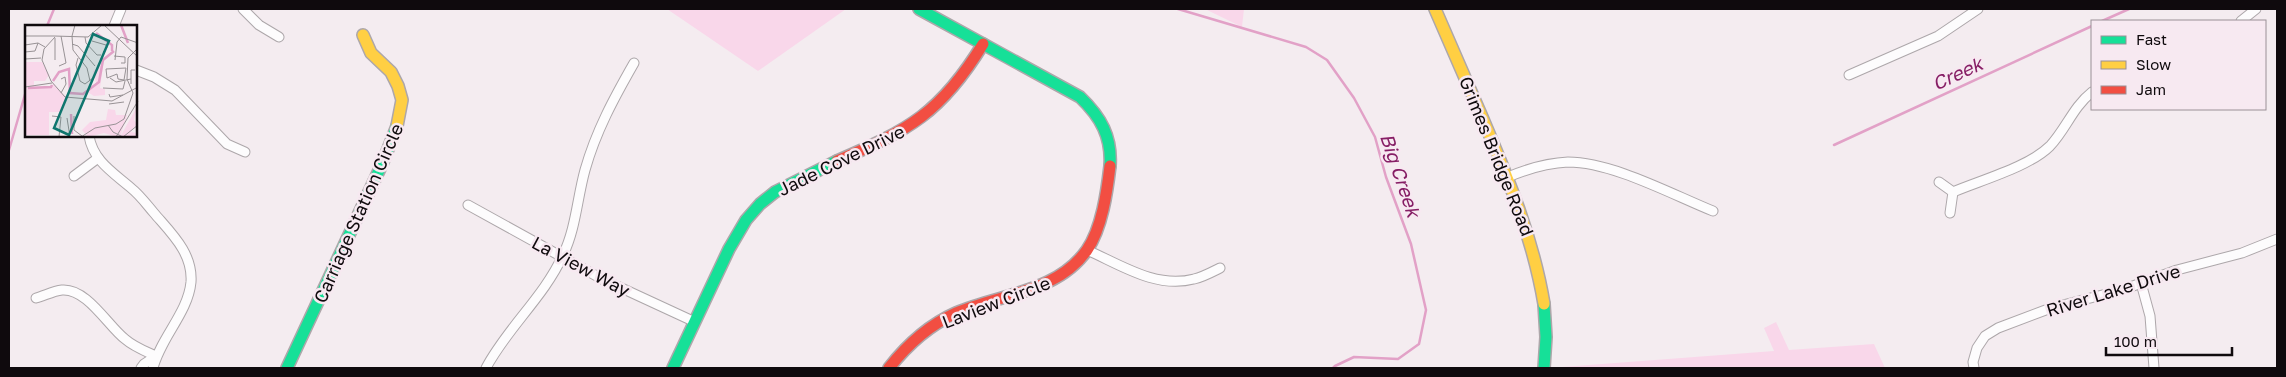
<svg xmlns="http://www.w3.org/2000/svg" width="2286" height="377" font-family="'Golos Text',sans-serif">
<rect width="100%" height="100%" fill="#f4ecf0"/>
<g fill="#f9d7ea">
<polygon points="667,9 846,9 758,71"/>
<polygon points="1205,9 1244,9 1242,27"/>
<polygon points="1776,322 1789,350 1874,344 1885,368 1549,368 1774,351 1764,328"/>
</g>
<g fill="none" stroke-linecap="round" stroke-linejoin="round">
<g stroke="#e2a1c7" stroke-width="2.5">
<polyline points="1178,9 1306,47 1327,60 1354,98 1375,137 1386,177 1411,244 1426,310 1419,344 1398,359 1354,357 1335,366 1333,368"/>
<polyline points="2102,21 2129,9"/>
<polyline points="47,26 54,9"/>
<polyline points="1834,145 2092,26"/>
<polyline points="9,150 26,91"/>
</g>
<defs>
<g id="street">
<polyline points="243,9 259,25 279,37"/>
<polyline points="2241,21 2256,9"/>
<polyline points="114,26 121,9"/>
<polyline points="136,70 154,77 175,90 227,144 245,152"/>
<polyline points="1849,75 1938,36 1978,9"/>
<path d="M89 136C93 161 114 173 131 188 140 195 147 205 154 213 171 233 193 253 191 282 188 313 161 337 153 368"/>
<polyline points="74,176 98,158"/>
<path d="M1508 177C1527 169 1546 163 1568 162 1612 162 1671 194 1713 211"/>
<polyline points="1939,182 1953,192 1950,213"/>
<path d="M1953 192C1981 180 2029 167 2050 146 2066 129 2073 107 2092 92"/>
<polyline points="468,205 602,279 695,322"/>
<path d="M1087 250C1121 265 1156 289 1194 279 1203 277 1212 272 1220 268"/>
<polyline points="2141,283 2150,316 2154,368"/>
<path d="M36 298C44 296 53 291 62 290 87 288 108 326 125 339 134 347 145 351 156 356"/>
<polyline points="141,368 144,364 156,356"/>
<path d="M486 368C507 328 544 297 563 255 576 228 577 199 585 170 596 131 614 98 634 63"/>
<polyline points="1974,368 1973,362 1977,348 1985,336 1998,328 2051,308 2122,290 2177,270 2242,253 2277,239"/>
</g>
<g id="fast">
<path d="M919 9 1080 97C1101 117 1112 137 1110 166"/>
<polyline points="1544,304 1546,337 1544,368"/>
<polyline points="287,368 383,162 397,126"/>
<polyline points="673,368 729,249 746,220 760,204 775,192 837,161"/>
</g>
<g id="slow">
<path d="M1435 9C1451 45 1466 81 1482 117 1508 178 1533 238 1544 304"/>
<polyline points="363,35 371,53 391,72 398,86 402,100 397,126"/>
</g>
<g id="jam">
<path d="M837 161C909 130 941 113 983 44"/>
<path d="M889 368C907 345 929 325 956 313 1000 294 1057 293 1087 250 1102 228 1107 192 1110 166"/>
</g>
</defs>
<use href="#street" stroke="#ada7aa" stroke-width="11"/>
<use href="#fast" stroke="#ada7aa" stroke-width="14"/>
<use href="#slow" stroke="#ada7aa" stroke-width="14"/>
<use href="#jam" stroke="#ada7aa" stroke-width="14"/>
<use href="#street" stroke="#fdfcfd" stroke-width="9"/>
<use href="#fast" stroke="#16e098" stroke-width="11"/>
<use href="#slow" stroke="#ffcf43" stroke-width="11"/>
<use href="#jam" stroke="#f24e42" stroke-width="11"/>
</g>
<g text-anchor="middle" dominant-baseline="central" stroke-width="5" stroke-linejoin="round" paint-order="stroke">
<g font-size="18" fill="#0f0a0d" stroke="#f7e9f1">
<text transform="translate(1497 156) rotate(68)">Grimes Bridge Road</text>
<text transform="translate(841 160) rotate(-26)">Jade Cove Drive</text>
<text transform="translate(358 213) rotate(-66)">Carriage Station Circle</text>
<text transform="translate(581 266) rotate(28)">La View Way</text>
<text transform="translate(2113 290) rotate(-17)">River Lake Drive</text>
<text transform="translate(996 302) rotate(-21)">Laview Circle</text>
</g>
<g font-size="19" font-style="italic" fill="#861e65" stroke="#f7e9f1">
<text transform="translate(1957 73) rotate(-25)">Creek</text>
<text transform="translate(1401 175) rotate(71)">Big Creek</text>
</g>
</g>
<g transform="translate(25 25)">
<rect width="112" height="112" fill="#f4ecf0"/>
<path d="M0 37H17L24 50 20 56H9V62L27 61 28 58 42 73 37 87H24V110H0ZM75 41 78 42 75 63 80 64V70L69 71 61 66 71 58 68 46ZM112 82 109 95 112 99 106 107 112 108V112H92L79 108 63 112 57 105 65 97 81 95 83 84 90 85 91 90H102L95 112Z" fill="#f9d7ea"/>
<path fill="none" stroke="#e2a1c7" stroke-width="2.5" d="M96 0 103 18M71 8 87 20V26M28 56 34 47 44 44 45 68 58 69 74 57 78 35 89 26M3 63 26 62 27 60M46 89 47 109"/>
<path fill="none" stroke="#989295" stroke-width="1" d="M50 0 47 11 48 25 62 43 65 56M79 0 113 32M0 11H29M29 11 63 12 77 0M30 12 19 24 17 35 26 56 40 72 87 76 113 62M60 12 61 18 72 30H76M67 16 81 20 82 23 78 27M92 17 96 12 113 18M47 19 53 21 70 41M0 20 13 18 20 22M0 27 10 26 13 18M89 31 100 32V38H96M53 33 51 40 55 56 60 59 68 53M0 34 16 33M30 35V13M90 35 92 17M34 41 41 38 36 11M101 43 99 55 93 54 92 49 82 53 81 44ZM85 53 91 57 106 54M106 59V45H110M0 62 27 58M78 63 98 64 100 56M36 68 41 59 40 52 36 54M84 69 85 72 98 70M84 79 99 77M27 91 36 92 34 112M49 91V105L57 111M42 93 45 112M83 100 88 107 98 112M56 112 70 103 91 99 99 94 108 68 102 54 103 33 113 23M91 112 113 76M98 112 113 100"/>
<path fill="#0f766e" fill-opacity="0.15" stroke="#0f766e" stroke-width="2.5" d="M68 9 84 16 44 110 29 103Z"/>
<rect width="112" height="112" fill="none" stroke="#0f0a0d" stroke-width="2.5"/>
</g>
<rect width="2286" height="377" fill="none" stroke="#0f0a0d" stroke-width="20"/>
<rect x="2091" y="20" width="175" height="90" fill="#f7e9f1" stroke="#9a9096"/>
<rect x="2101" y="36" width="25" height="8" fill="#16e098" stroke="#9a9096"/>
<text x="2136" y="45" font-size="15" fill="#0f0a0d">Fast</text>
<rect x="2101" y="61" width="25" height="8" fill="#ffcf43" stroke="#9a9096"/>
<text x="2136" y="70" font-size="15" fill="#0f0a0d">Slow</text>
<rect x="2101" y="86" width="25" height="8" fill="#f24e42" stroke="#9a9096"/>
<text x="2136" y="95" font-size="15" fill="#0f0a0d">Jam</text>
<path d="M2106 347v8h126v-8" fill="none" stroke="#0f0a0d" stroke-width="2.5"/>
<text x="2114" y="347" font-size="15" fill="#0f0a0d" stroke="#f7e9f1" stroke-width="4" paint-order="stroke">100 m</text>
</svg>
